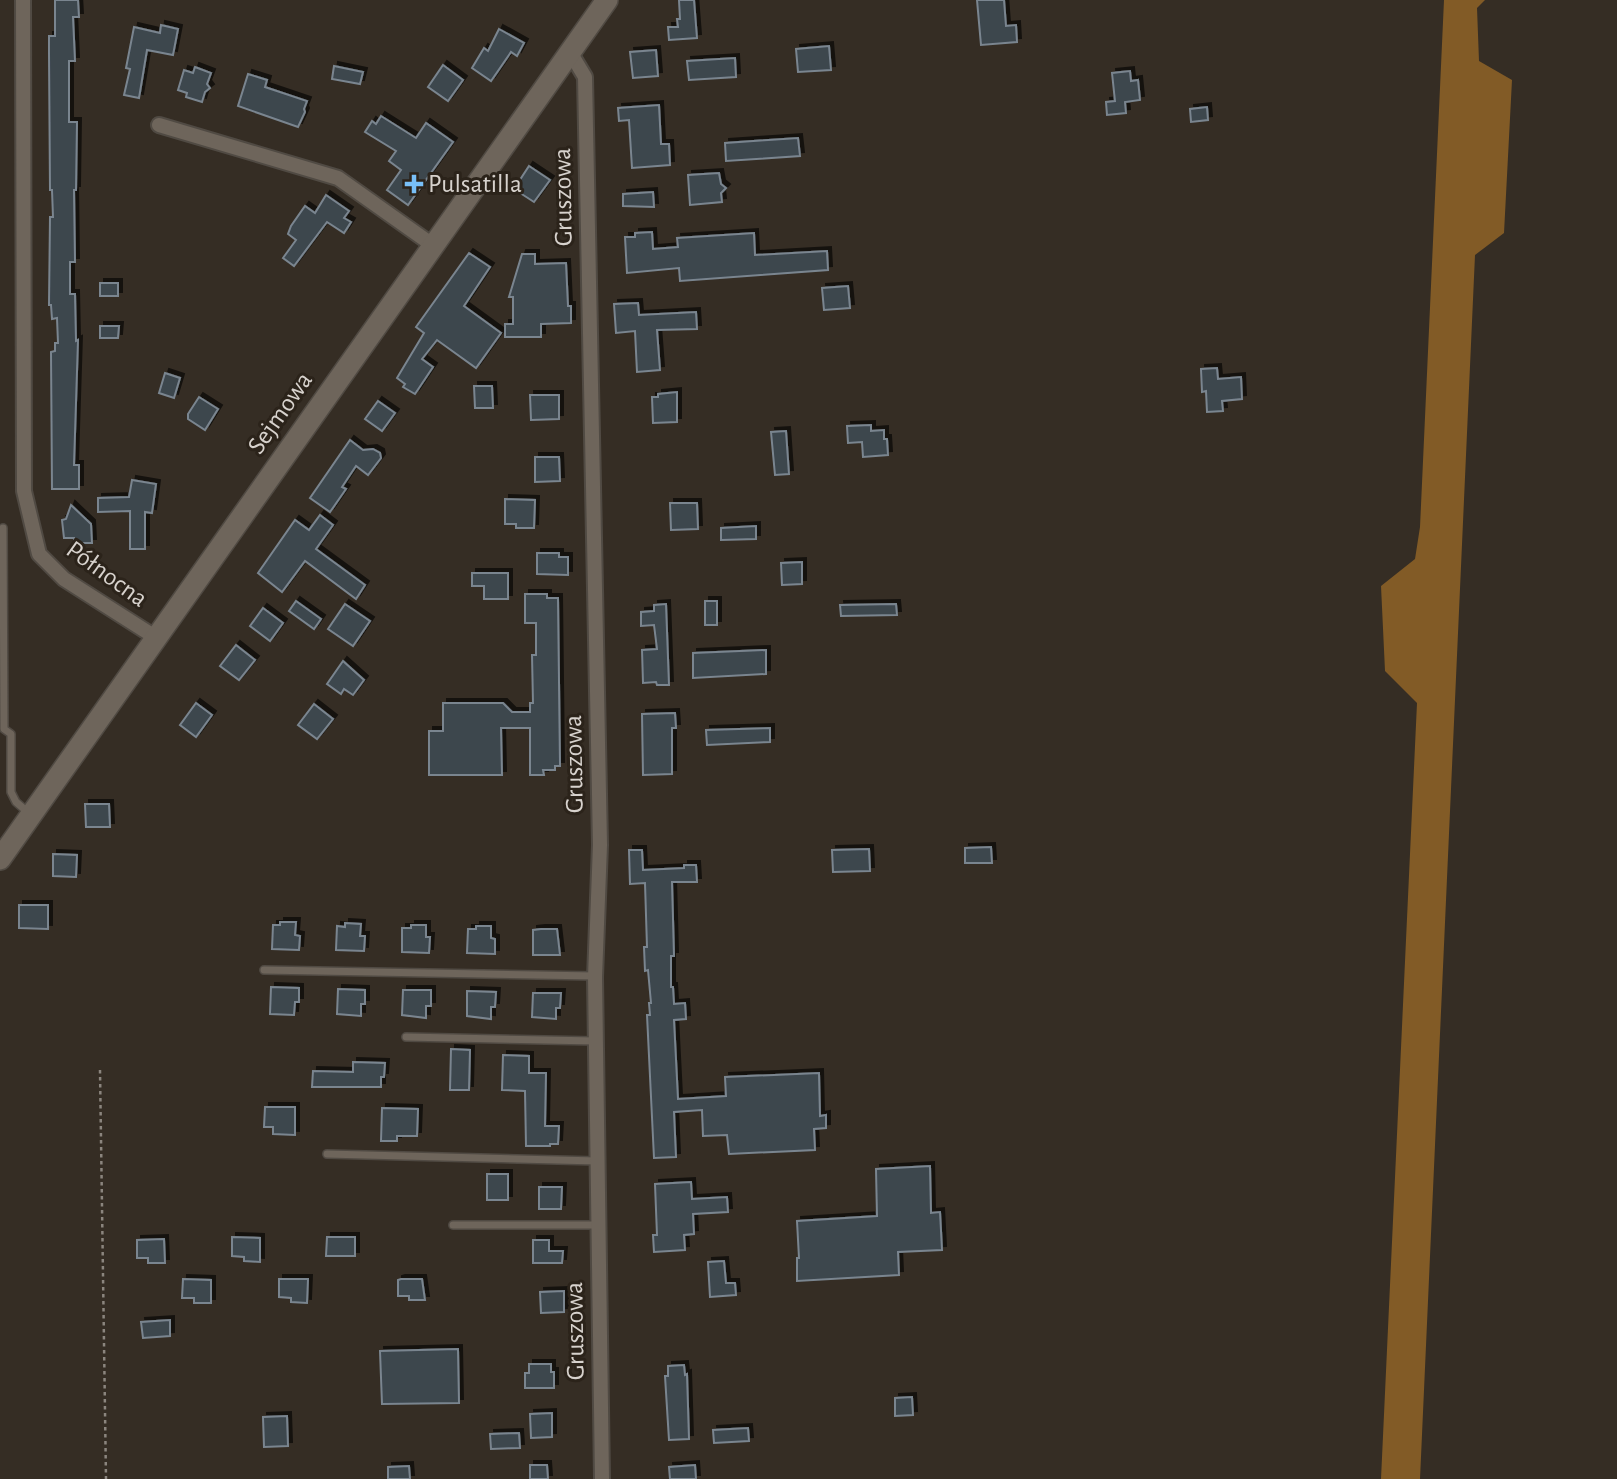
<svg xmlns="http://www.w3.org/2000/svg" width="1617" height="1479" font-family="'Alegreya Sans',sans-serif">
<defs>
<filter id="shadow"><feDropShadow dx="4" dy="-4" stdDeviation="0" flood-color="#0009"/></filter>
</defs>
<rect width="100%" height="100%" fill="#352d24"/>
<polygon fill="#825b26" points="1444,0 1485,0 1477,8 1479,61 1512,80 1504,233 1475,255 1420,1479 1381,1479 1417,703 1385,671 1381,586 1415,559 1420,527"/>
<g fill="#3c464e" stroke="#7a858f" stroke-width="2" filter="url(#shadow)">
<polygon points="55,0 78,0 79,17 73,17 75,61 69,61 69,122 77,122 76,190 74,190 75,262 70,262 70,294 75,294 76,341 78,340 74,465 79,465 79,489 52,489 51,352 55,351 55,343 58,343 57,318 52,319 51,305 49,305 50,217 53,217 52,190 50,190 49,53 49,36 55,36"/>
<polygon points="679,0 694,0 697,38 669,40 668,27 678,27 677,19 680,19"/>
<polygon points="977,0 1004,0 1006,26 1016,25 1017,42 981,45"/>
<polygon points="161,25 178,29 173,55 147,50 139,98 124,95 130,69 126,68 134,27 160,33"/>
<polygon points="499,29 524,43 517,56 511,52 491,81 472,68 484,48 488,51"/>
<polygon points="829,46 831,70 798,72 796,49"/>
<polygon points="656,50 658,76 633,78 630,52"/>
<polygon points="735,58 736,77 689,80 687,61"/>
<polygon points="443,65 463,80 448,101 428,87"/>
<polygon points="334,66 363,72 360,84 332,79"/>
<polygon points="195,67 211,73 207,84 210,88 205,92 202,102 186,97 187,93 178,90 184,70 193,73"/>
<polygon points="1130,71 1131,81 1138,80 1140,100 1125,102 1126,113 1107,115 1106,102 1115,101 1112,73"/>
<polygon points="248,74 267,80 265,87 307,101 304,109 305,112 298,127 238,106"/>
<polygon points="659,105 661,144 669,144 670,165 632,168 629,120 619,121 618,108"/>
<polygon points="1207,107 1208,120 1191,122 1190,109"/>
<polygon points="381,116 416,138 426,123 453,142 408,205 387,190 401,170 389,161 396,151 365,132 372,121 376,124"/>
<polygon points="798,138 800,156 726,161 725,143"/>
<polygon points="529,166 550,180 534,202 514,189"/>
<polygon points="719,173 721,184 726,188 721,193 722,202 690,205 688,175"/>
<polygon points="653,192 654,207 623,206 623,194"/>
<polygon points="326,195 349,211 344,218 351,222 344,233 327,222 294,266 283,258 296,240 288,234 291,226 305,206 315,213"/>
<polygon points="652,232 653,249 678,247 677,238 754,233 755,255 827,251 828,270 680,281 679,268 627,273 625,237 635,237 635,233"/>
<polygon points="469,253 490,267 464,306 501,333 476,368 437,340 422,359 433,367 415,394 403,387 405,384 397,378 424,333 416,327"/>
<polygon points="522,254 535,254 535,264 566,263 568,306 571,306 571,323 541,324 541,337 505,337 505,324 513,324 513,297 509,297"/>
<rect x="100" y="283" width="18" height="13"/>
<polygon points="848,286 850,308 824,310 822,288"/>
<polygon points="638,303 639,315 696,312 697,329 657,330 660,370 637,372 635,331 616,333 614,304"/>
<polygon points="100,326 119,326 118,338 100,338"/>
<polygon points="1217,368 1218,379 1241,377 1242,399 1222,401 1223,411 1207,412 1206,391 1202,392 1201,369"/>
<polygon points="165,373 180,378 174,398 159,393"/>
<polygon points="474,386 492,386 493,408 475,408"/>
<polygon points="677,392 677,422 653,423 652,397 658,397 658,394"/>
<polygon points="530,395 559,395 559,419 531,420"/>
<polygon points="199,397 218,409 205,430 188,419 188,414"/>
<polygon points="378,401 395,413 382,431 365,419"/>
<polygon points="871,425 871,431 884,430 884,439 887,439 888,455 863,457 862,442 848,443 847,426"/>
<polygon points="786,431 789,474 775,475 771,432"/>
<polygon points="350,440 363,450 373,449 380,453 381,458 368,475 356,466 342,487 346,489 330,512 310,498"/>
<polygon points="535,457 559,457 560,481 535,482"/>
<polygon points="132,480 156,484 152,513 145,512 145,549 130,549 130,511 98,512 98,498 129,497"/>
<polygon points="505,499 535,500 534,528 516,528 516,524 505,524"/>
<polygon points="670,503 697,503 698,529 671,530"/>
<polygon points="71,505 91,524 92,543 74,543 74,538 64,538 62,520 66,519"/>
<polygon points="320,515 333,525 316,549 365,585 356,599 305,561 282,592 258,573 295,520 309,530"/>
<polygon points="756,526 756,539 721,540 721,528"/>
<polygon points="537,553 559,553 559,557 568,557 568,575 537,574"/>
<polygon points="802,562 802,584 782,585 781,563"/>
<polygon points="472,573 508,573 508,599 484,599 484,586 472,586"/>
<polygon points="525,594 547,594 547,598 558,598 560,766 555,766 555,770 543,770 544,775 530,775 530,728 501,728 502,775 429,775 429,731 443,731 443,703 503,703 512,712 530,712 530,703 533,703 532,655 536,655 536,623 525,623"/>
<polygon points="296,601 321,619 314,629 289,611"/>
<rect x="705" y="601" width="12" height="24"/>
<polygon points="345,604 370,621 353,646 328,629"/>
<polygon points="666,604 669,685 657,685 656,682 643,683 642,650 657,649 654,625 641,626 641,612 654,611 654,605"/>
<polygon points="896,604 897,615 841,616 840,605"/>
<polygon points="263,608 283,623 270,641 250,626"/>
<polygon points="236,645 255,660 239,680 220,666"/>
<polygon points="766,650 766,674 693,678 693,653"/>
<polygon points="343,661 364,680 353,695 344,689 341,694 327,684"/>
<polygon points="196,703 212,715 196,737 180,725"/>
<polygon points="314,704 333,719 317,739 298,725"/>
<polygon points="675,713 676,728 672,728 672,774 643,775 642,714"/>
<polygon points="770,728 770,742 707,745 706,730"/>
<polygon points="85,804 109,804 110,827 86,827"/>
<polygon points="991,847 992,863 965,863 965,848"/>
<polygon points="869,849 870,871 833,872 832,850"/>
<polygon points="629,850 642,850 643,870 684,868 684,865 696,865 697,882 672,882 674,956 671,956 671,987 673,987 674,1004 685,1003 686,1019 674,1020 678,1099 726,1096 725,1077 819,1073 820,1116 826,1115 826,1128 814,1129 815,1150 729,1154 727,1135 703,1136 702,1110 674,1112 676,1157 654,1158 647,1015 650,1015 649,1003 651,1003 648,970 645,971 644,947 647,947 645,883 630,884"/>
<polygon points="53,854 77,855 76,877 53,876"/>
<polygon points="19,905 48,905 48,929 19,928"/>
<polygon points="280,922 296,922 295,935 300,936 299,950 272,949 273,925 280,925"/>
<polygon points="345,923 361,924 360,936 365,936 364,951 336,950 337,926 345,927"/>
<polygon points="411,925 426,925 426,937 430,937 429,953 402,952 402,928 411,928"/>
<polygon points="476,926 491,926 491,938 495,939 495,954 467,953 468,929 476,929"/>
<polygon points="541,929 557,929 560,955 533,955 533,930"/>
<polygon points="271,987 299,988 299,1002 295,1002 294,1015 270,1014"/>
<polygon points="338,989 365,990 365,1004 361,1004 361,1016 337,1014"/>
<polygon points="403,990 431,990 431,1006 426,1006 426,1018 402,1015"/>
<polygon points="467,991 496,992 495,1007 491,1007 491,1019 467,1016"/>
<polygon points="533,993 561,993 560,1008 556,1008 556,1019 532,1017"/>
<polygon points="451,1049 470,1050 469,1090 450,1090"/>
<polygon points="503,1055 529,1056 529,1073 546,1073 545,1126 559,1126 558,1144 550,1144 550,1146 526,1146 525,1091 502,1090"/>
<polygon points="353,1062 385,1063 384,1077 381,1077 381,1087 312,1087 313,1071 353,1072"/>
<polygon points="265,1107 295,1107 295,1135 273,1134 273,1127 264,1127"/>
<polygon points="382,1108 418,1109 417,1136 397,1136 397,1141 381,1141"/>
<polygon points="930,1166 931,1213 940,1212 942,1250 898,1252 899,1275 797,1281 797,1258 799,1258 797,1221 877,1216 876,1169"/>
<rect x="487" y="1174" width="21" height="26"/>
<polygon points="691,1182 692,1199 727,1197 728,1212 693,1214 694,1234 684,1235 685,1250 654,1252 653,1235 657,1235 655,1184"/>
<polygon points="539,1187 562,1187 561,1209 539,1209"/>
<polygon points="232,1237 260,1238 260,1262 244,1261 244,1257 232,1256"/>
<polygon points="327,1237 355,1237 355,1256 326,1256"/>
<polygon points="164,1239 165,1263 148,1263 148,1258 137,1258 137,1240"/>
<polygon points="533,1240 549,1240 549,1251 563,1251 562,1263 533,1263"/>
<polygon points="724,1261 726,1283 735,1283 736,1295 710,1297 708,1262"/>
<polygon points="183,1279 211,1280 211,1303 194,1303 194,1298 182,1298"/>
<polygon points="279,1279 308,1279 307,1303 291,1302 291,1298 279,1297"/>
<polygon points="401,1279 422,1279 425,1300 409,1300 409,1296 398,1296 398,1280"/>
<polygon points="564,1291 564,1312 541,1313 540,1292"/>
<polygon points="170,1320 170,1336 143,1338 141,1322"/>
<polygon points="458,1349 459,1403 382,1404 380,1351"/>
<polygon points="529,1364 551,1364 551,1372 554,1372 554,1388 525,1388 525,1373 529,1373"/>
<polygon points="684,1365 685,1375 687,1374 689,1439 669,1440 665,1376 668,1376 668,1366"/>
<polygon points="912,1397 913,1415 895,1416 895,1398"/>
<polygon points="552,1413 552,1437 531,1438 530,1414"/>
<polygon points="287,1416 288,1446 264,1447 263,1417"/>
<polygon points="748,1428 749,1441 714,1443 713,1430"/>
<polygon points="519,1433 520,1448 491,1449 490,1434"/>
<polygon points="530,1465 547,1465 548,1479 530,1479"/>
<polygon points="695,1465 696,1479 670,1479 669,1467"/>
<polygon points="409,1466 410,1479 388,1479 388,1467"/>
</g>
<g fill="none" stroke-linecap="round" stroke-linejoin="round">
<defs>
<g id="lane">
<polyline points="3,528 4,729 11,734 11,792 16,802 30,814"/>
<polyline points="264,970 595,976"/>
<polyline points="406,1037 595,1041"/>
<polyline points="327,1154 597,1161"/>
<polyline points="453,1225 598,1225"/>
</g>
<g id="street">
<polyline points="23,0 24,491 39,554 64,579 155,637"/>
<polyline points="570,52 585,77 600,845 595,977 602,1479"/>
<polyline points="159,125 338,178 434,246"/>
</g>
<polyline id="secondary" points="0,859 607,0"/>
</defs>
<use href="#lane" stroke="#504a43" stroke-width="10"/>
<use href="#street" stroke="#504a43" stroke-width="18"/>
<use href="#secondary" stroke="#504a43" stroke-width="24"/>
<polyline stroke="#8b857e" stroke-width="2.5" stroke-dasharray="3.5 3.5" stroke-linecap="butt" points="100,1070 106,1479"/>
<use href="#lane" stroke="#6e655b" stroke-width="7"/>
<use href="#street" stroke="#6e655b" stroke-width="14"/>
<use href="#secondary" stroke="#6e655b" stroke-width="21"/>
</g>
<path fill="#78bff7" stroke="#2b231a" stroke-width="2.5" d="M410.5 173.5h7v7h7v7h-7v7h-7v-7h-7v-7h7z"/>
<g text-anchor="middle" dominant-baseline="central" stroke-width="6" stroke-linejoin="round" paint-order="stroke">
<g font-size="26" fill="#d7d2cd" stroke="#2b231a" text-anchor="start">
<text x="428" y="184">Pulsatilla</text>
</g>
<g font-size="26" fill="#d7d2cd" stroke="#2b231a">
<text transform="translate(563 197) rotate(-91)">Gruszowa</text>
<text transform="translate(280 413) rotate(-55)">Sejmowa</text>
<text transform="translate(107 574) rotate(36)">Północna</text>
<text transform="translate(574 764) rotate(-91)">Gruszowa</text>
<text transform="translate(575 1331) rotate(-91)">Gruszowa</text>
</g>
</g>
</svg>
